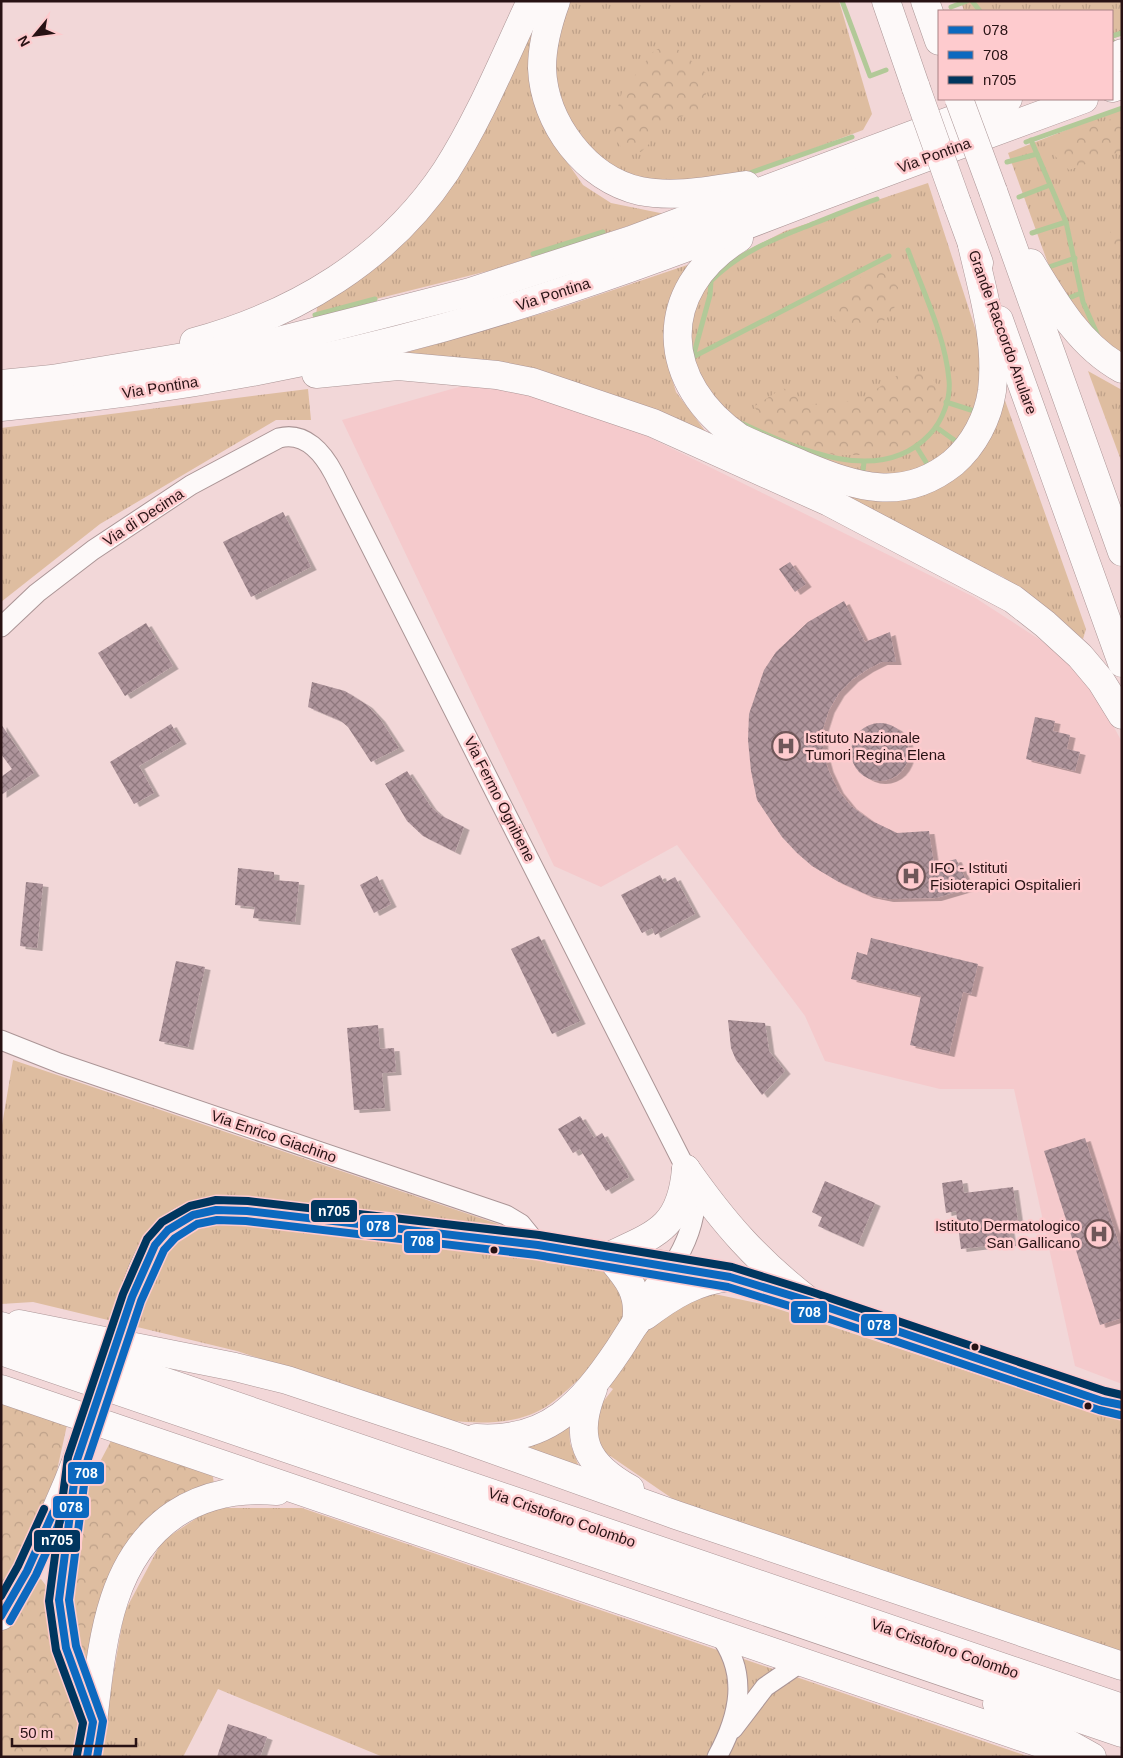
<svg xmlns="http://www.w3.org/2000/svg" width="1123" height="1758" font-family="Helvetica,sans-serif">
<defs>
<pattern id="grass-tufts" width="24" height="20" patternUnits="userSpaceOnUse" patternTransform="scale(1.25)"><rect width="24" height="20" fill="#debda0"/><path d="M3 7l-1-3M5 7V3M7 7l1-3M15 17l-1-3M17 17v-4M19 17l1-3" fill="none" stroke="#bea189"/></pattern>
<pattern id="forest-crowns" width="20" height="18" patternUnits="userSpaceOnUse" patternTransform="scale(1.25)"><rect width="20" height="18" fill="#debda0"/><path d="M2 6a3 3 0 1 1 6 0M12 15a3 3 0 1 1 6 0" fill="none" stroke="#bea189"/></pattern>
<pattern id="building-cross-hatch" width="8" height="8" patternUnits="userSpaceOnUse" patternTransform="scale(1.25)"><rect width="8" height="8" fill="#ae949b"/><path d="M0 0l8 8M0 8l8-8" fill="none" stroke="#8e777d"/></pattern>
<filter id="shadow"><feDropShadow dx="5.5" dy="3" stdDeviation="0" flood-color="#0004"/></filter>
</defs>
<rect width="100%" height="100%" fill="#f2d7d8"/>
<polygon fill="#f5cacc" points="480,381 616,421 974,597 1051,647 1080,674 1097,696 1122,742 1122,1384 1075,1366 1014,1089 940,1089 825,1061 805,1016 677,845 601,887 554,866 342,420"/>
<g fill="url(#grass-tufts)">
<polygon points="562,1 839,1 872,114 863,130 746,174 653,182 634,177 598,159 562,108 551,74"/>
<polygon points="961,1 1122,1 1122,35 1112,39 1112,11 964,11"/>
<polygon points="535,3 558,149 583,185 611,203 665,214 492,270 316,314 318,302 375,263"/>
<polygon points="1122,108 1122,363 1083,329 1054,280 1008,153"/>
<polygon points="928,183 979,340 980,397 970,426 947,453 917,470 888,480 846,476 736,426 686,361 691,301 725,262 785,231"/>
<polygon points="702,260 665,328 666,359 676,392 712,440 384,359 554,310"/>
<polygon points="1088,371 1122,390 1122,463"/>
<polygon points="308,389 311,420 276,420 100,524 1,602 1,428"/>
<polygon points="1003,395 1086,629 1083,639 1003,577 831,494 869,499 915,491"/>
<path d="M13 1060 498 1224 547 1263 597 1269 766 1305 1098 1414 1122 1419V1654L673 1499 600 1449 592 1416 613 1389 586 1373C574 1383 563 1395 550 1404 523 1424 485 1424 453 1421L237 1351 33 1302 1 1304V1131Z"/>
<polygon points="569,1424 570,1443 579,1467 521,1448"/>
<polygon points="212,1508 302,1508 1030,1757 383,1757 218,1689 183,1757 99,1757 124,1613 162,1541"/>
</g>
<g fill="url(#forest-crowns)">
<polygon points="669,42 712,78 700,110 650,128 649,144 641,152 624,151 611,133 622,92 653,52"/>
<polygon points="1122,115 1122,151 1069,170 1054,155 1076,132"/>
<polygon points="1122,221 1122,252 1108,238 1114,224"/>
<polygon points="880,268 898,287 901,299 883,322 849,330 833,321 836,309 861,277"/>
<polygon points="926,371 943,392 941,411 920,443 867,455 834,455 761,425 755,406 783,388 813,405 860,400 896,376"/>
<polygon points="1,1400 67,1425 56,1475 1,1596"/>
<polygon points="112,1439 207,1470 213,1477 214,1485 154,1522 92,1682 69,1619 82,1509 92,1477"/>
<polygon points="41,1579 50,1591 84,1727 81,1757 1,1757 1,1634 30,1582"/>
</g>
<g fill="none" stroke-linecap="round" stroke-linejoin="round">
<g stroke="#b2c998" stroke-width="5">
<polyline points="842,1 870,76 886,70"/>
<polyline points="972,1 980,11"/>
<polyline points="951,7 967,1"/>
<polyline points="1112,36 1122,33"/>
<polyline points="1112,40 1113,42"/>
<polyline points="1031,140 1066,222 1083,302 1098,336"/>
<polyline points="1026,142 1122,108"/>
<polyline points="1007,162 1037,154"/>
<polyline points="747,174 852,137"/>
<polyline points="1019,197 1050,185"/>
<polyline points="1032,233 1066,222"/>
<polyline points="533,254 603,232"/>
<polyline points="1046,268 1075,258"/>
<polyline points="1064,300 1081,293"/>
<polyline points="315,315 375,299"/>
<path d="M693 357 710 295 711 281C742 250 775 239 815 223 836 215 856 206 877 199"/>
<polyline points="693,357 889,256"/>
<polyline points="946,402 974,411"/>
<path d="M741 423C795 448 879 488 929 435 942 422 951 399 949 380 945 335 923 292 908 250"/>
<polyline points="936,427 957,442"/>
<polyline points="916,446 929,467"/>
<polyline points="862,478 864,462"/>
</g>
</g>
<g fill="url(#building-cross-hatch)" filter="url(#shadow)">
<polygon points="283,512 311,567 251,597 223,542"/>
<polygon points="790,562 806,584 795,592 779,569"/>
<polygon points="844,601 865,642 890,632 896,662 882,662 868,669 853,679 839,693 829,710 822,732 823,751 828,769 838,790 851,806 870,820 897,833 929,831 934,865 956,859 970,888 936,898 888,899 868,895 837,881 812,866 797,853 782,837 757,800 751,771 748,740 749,714 764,670 776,652 808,622"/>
<polygon points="146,623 173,666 125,696 98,653"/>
<polygon points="312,682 345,691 367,705 380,719 399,748 371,762 348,727 341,721 308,707"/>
<polygon points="1035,717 1055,721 1053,731 1070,735 1067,749 1080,752 1075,771 1026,759"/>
<circle cx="880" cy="752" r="29"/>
<polygon points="1,724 34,773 1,795 1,777 12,769 1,754"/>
<polygon points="171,724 181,741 139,766 154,793 134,804 110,762"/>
<polygon points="407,771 431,807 440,815 464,827 455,852 423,836 407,821 385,784"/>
<polygon points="238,868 274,872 274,880 299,882 295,922 253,918 255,907 235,905"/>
<polygon points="660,875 664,883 675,877 695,914 655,935 652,928 642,933 621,895"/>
<polygon points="377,876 391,904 374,913 360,885"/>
<polygon points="26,882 43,884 37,948 20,946"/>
<polygon points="539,936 580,1021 552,1034 511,949"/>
<polygon points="871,938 978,964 971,994 963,992 949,1054 910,1045 921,996 851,979 857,952 867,955"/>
<polygon points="176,961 205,967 188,1047 159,1041"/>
<polygon points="728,1020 765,1023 769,1051 785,1071 762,1095 736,1060 731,1048"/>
<polygon points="378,1025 380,1049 394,1048 396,1072 382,1073 385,1108 354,1110 347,1028"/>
<polygon points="580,1116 594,1138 602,1133 629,1177 606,1191 580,1149 573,1153 558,1129"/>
<polygon points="1085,1138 1122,1253 1122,1318 1100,1325 1044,1151"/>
<polygon points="962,1180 964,1193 1013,1187 1018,1222 1008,1224 1011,1243 961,1249 956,1211 946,1213 942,1183"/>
<polygon points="825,1181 875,1203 858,1244 818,1226 822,1217 812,1212"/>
<polygon points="228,1724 267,1737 260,1757 217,1757"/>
</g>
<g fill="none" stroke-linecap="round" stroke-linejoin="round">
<polyline stroke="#d4b9bb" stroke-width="28" stroke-dasharray="28 14" stroke-linecap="butt" points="84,1439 111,1363"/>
<defs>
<g id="street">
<path d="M1 627 37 593 93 550 191 485 279 438C305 431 323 453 334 474L686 1169C690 1177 695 1186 695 1195 697 1218 685 1247 672 1266 777 1286 877 1323 977 1359 1021 1374 1077 1399 1122 1405"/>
<polyline points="1,1040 59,1063 506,1215 521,1224 538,1245"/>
<polyline points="733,1729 765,1687 800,1663"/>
<path d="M717 1757C740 1715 749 1673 718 1633"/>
</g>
<g id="secondary">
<path d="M686 1169C724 1223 756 1260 809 1301"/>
<path d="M609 1256C657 1234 681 1227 686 1169"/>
<path d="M609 1256C628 1278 641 1293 636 1323"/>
<path d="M645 1316C671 1296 697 1280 730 1277"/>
<path d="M126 1317C149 1246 162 1205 247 1211L538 1245 672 1266C654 1293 637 1321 619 1349 582 1404 548 1443 476 1438"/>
<polyline points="19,1324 235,1367 287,1380 455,1436 676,1515 1122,1666"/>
<polyline points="1,1389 1072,1754"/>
<path d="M593 1389C573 1438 585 1464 630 1489"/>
<polyline points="77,1460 59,1600 66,1648 93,1722 87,1757"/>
<path d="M1 1616C33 1560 64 1500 84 1439"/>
<path d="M93 1722C102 1647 107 1560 175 1514 205 1494 242 1488 277 1491"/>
</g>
<g id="highway">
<path d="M556 1C548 23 542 45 542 68 544 123 586 179 640 191 675 198 711 190 746 185"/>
<polyline points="886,1 916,88"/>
<polyline points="925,1 939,41"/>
<polyline points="1112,60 1122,53"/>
<polyline points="1112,88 1122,85"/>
<polyline points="993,191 1122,552"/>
<polyline points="957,203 979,263"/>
<path d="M739 238C654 291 660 384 740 438 761 448 782 456 803 465 856 487 903 503 953 463 974 445 988 418 992 391 998 341 983 293 972 245"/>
<path d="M1031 263C1055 303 1080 346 1122 369"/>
<polyline points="999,320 1122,663"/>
<path d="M194 342C296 314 387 260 446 171 480 118 504 58 531 1"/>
<polyline points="316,374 398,366 497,375 532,382 653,423 829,502 1013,599 1045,624 1080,656 1101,681 1122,715"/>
<polyline points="1,384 52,379 274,342 470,292 631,240 1008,99"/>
<path d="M1 407C150 393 298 368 442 328 568 293 690 247 812 200 903 166 993 132 1084 99"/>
<polyline points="1,1326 1122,1708"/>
<polyline points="1,1351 1122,1733"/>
<polyline points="997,1704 1092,1757"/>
</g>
</defs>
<use href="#street" stroke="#ab9596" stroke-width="21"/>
<use href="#secondary" stroke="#ab9596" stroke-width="29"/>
<use href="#highway" stroke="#ab9596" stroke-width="29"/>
<use href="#street" stroke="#fdf9f9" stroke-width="19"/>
<use href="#secondary" stroke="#fdf9f9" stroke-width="28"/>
<use href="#highway" stroke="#fdf9f9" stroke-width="28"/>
<defs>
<g id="highway-bridge">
<polyline points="916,88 957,203"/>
<polyline points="959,99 993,191"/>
</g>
</defs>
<use href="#highway-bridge" stroke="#ab9596" stroke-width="29" stroke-linecap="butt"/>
<use href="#highway-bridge" stroke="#fdf9f9" stroke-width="28"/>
<defs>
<g id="bus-1">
<polyline points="1,1616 27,1571 53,1513"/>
<polyline points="87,1757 93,1722 66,1648 59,1600 77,1460 132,1297 155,1245 168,1230 193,1215 216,1210 247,1211 538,1245 730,1277 809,1301 1102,1401 1122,1405"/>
</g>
<g id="bus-2">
<polyline points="10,1621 36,1575 62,1517"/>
<polyline points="97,1757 103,1721 76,1646 69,1600 87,1462 141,1301 164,1250 175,1238 197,1224 217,1220 246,1221 537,1255 728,1287 806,1311 1099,1410 1120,1415"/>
</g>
<g id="bus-3">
<polyline points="1,1596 18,1566 44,1509"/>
<polyline points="77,1755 83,1723 56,1650 49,1601 68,1457 123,1294 147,1239 162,1222 190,1206 216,1200 248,1201 539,1235 732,1267 812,1292 1105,1391 1122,1395"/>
</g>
</defs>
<use href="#bus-1" stroke="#fecbce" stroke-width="11"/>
<use href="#bus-2" stroke="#fecbce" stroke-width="11"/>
<use href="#bus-3" stroke="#fecbce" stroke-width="11"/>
<use href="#bus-1" stroke="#0c69bf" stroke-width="8"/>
<use href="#bus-2" stroke="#0c69bf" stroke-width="8"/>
<use href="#bus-3" stroke="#00365f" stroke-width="8"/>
</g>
<defs>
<symbol id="hospital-ring" viewBox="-11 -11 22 22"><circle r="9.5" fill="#fecbce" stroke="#6f5759" stroke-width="1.5"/><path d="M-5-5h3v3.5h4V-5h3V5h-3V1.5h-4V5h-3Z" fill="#6f5759"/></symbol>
</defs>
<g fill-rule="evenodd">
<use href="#hospital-ring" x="770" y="730" width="32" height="32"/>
<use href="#hospital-ring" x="895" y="860" width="32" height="32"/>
<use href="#hospital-ring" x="1083" y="1218" width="32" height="32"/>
</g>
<g fill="#281214" stroke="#fecbce" stroke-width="2">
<circle cx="494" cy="1250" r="4.5"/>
<circle cx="975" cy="1347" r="4.5"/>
<circle cx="1088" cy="1406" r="4.5"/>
</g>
<g text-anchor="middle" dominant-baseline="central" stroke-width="5" stroke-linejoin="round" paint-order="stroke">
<g font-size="15" fill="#281214" stroke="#fecbce">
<text transform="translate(934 155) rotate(-20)">Via Pontina</text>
<text transform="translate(553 294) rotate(-18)">Via Pontina</text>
<text transform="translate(1003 332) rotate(70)">Grande Raccordo Anulare</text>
<text transform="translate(160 387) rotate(-9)">Via Pontina</text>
<text transform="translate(143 517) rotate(-33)">Via di Decima</text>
<text transform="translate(500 799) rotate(63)">Via Fermo Ognibene</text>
<text transform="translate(274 1136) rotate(19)">Via Enrico Giachino</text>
<text transform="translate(562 1517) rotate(19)">Via Cristoforo Colombo</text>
<text transform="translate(945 1648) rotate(19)">Via Cristoforo Colombo</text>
</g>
<g font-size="15" fill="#281214" stroke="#fecbce" text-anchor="start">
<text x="805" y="737">Istituto Nazionale<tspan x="805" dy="17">Tumori Regina Elena</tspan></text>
<text x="930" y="867">IFO - Istituti<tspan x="930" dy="17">Fisioterapici Ospitalieri</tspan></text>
<text x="1080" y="1225" text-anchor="end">Istituto Dermatologico<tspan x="1080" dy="17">San Gallicano</tspan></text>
</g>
</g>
<g stroke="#fecbce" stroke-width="2">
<rect x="310" y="1199" width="48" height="24" rx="5" fill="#00365f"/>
<rect x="359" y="1214" width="38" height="24" rx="5" fill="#0c69bf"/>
<rect x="403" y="1230" width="38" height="24" rx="5" fill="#0c69bf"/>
<rect x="790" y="1300" width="38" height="24" rx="5" fill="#0c69bf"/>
<rect x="860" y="1313" width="38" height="24" rx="5" fill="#0c69bf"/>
<rect x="67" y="1461" width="38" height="24" rx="5" fill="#0c69bf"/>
<rect x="52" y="1495" width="38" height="24" rx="5" fill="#0c69bf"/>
<rect x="33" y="1529" width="48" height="24" rx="5" fill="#00365f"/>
</g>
<g font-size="14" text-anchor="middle" font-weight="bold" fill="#fff">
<text x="334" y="1216">n705</text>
<text x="378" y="1231">078</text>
<text x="422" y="1246">708</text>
<text x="809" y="1317">708</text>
<text x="879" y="1330">078</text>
<text x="86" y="1478">708</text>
<text x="71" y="1512">078</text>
<text x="57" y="1545">n705</text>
</g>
<rect width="1123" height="1758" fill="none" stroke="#281214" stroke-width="5"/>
<rect x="938" y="10" width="175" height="90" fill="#fecbce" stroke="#a88184"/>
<rect x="948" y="26" width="25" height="8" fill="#0c69bf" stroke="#a88184"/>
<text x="983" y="35" font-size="15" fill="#281214">078</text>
<rect x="948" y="51" width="25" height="8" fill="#0c69bf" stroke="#a88184"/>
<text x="983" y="60" font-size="15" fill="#281214">708</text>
<rect x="948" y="76" width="25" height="8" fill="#00365f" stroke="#a88184"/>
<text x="983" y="85" font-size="15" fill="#281214">n705</text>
<g transform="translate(35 35) rotate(241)" stroke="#fecbce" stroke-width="4" paint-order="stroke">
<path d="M0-4L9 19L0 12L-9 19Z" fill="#281214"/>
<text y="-8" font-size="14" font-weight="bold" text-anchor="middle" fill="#281214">N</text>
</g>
<path d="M12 1738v8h124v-8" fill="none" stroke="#281214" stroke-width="2.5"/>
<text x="20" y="1738" font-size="15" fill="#281214" stroke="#fecbce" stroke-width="4" paint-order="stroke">50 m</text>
</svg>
